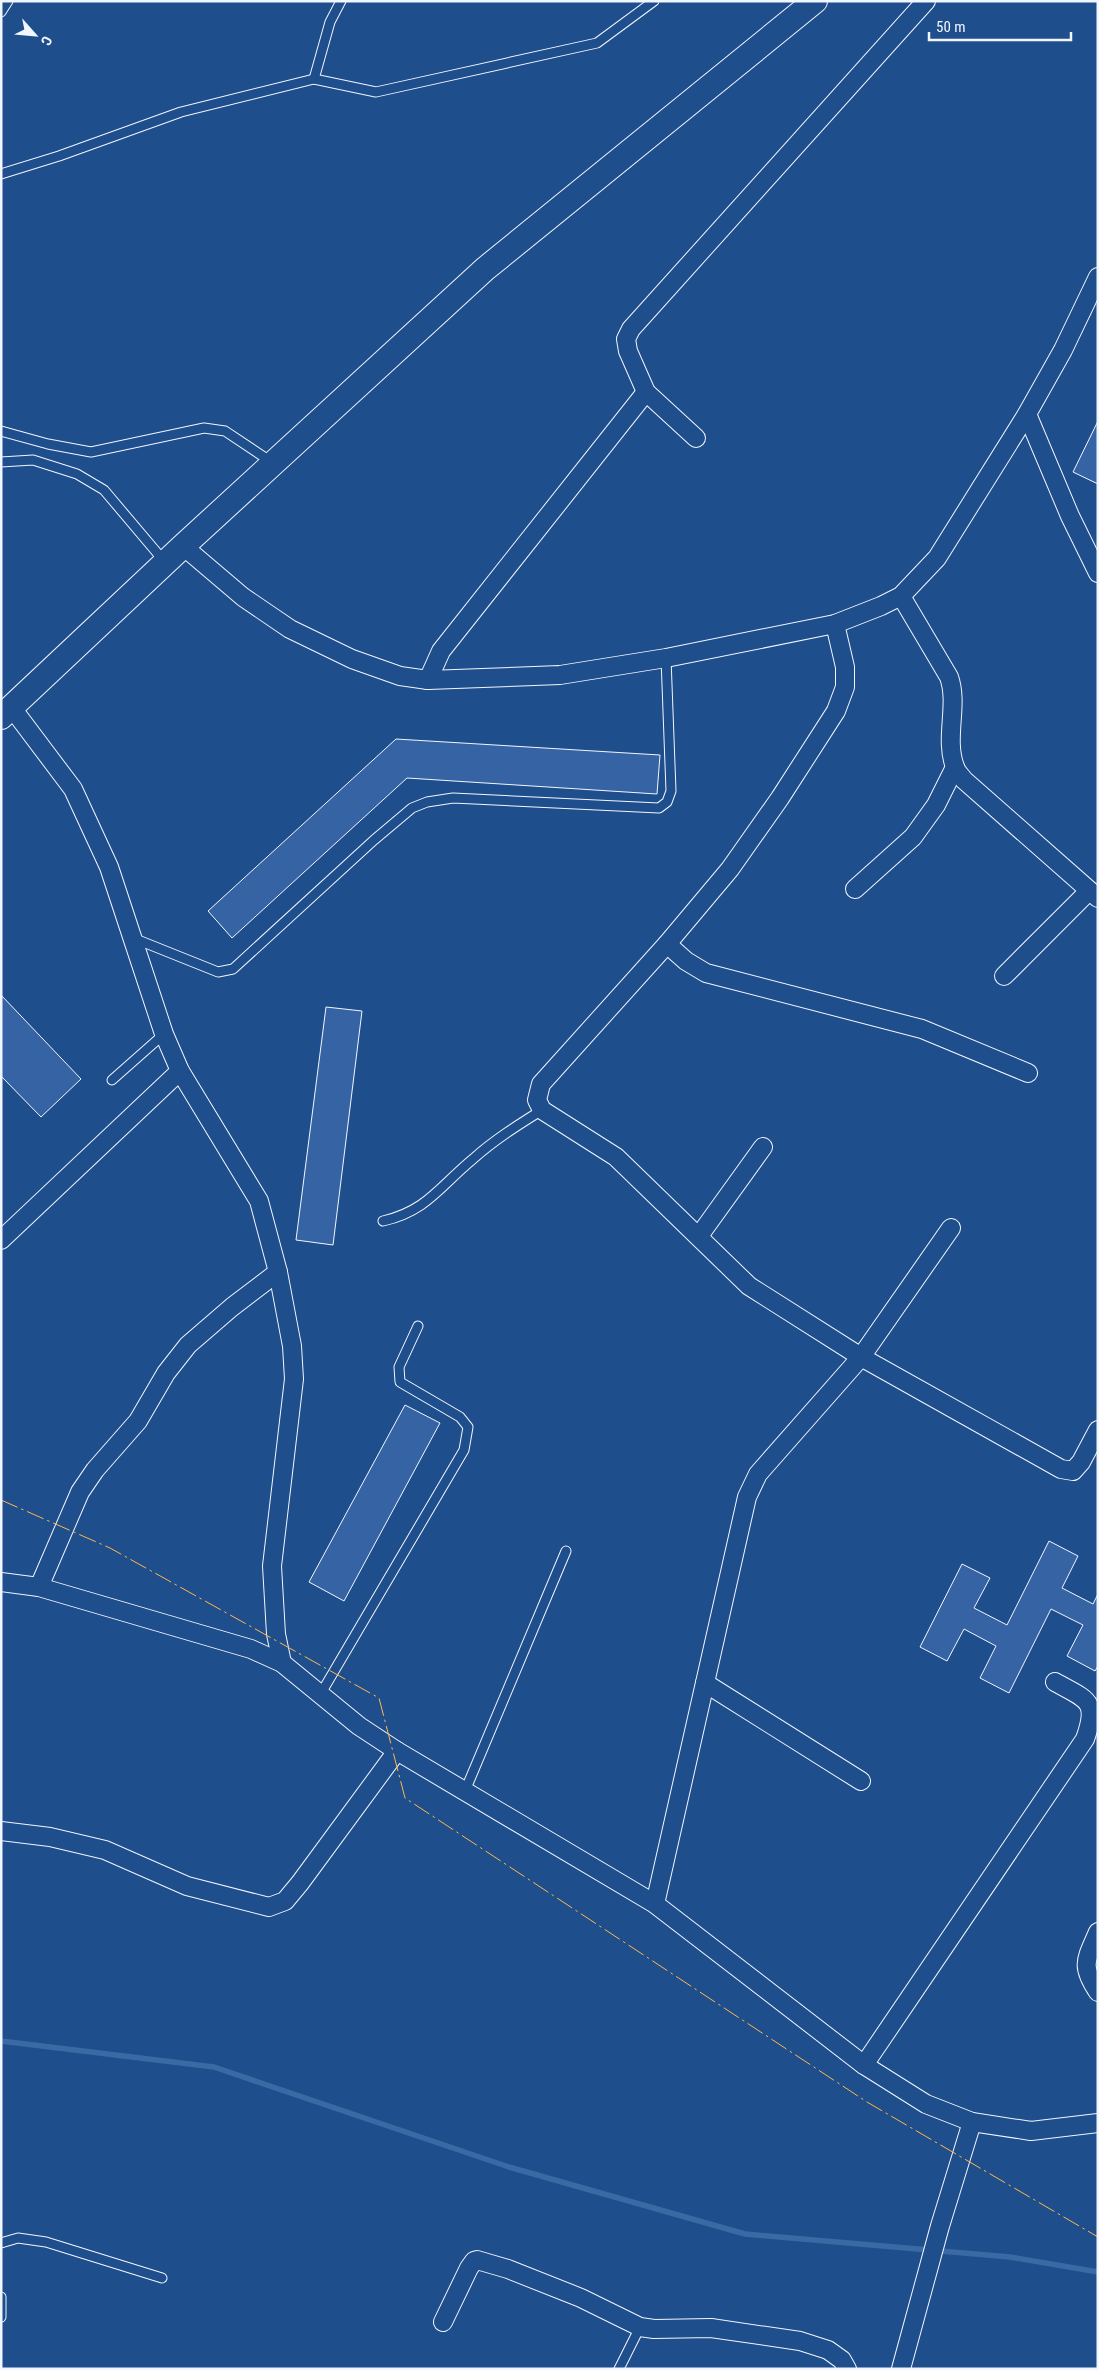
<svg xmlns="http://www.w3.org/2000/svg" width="1099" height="2370" font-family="'Roboto Condensed',sans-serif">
<rect width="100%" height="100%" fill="#1f4e8c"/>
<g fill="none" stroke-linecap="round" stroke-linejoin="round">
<polyline stroke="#3b69a3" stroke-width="5.5" points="1,2041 214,2067 509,2167 745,2234 1010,2257 1098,2272"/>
</g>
<g fill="#3563a3" stroke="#f2f6ff">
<polygon points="1098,421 1098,484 1073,472"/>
<polygon points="396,739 660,755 657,794 407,778 232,938 208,911"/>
<polygon points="1,995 81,1079 41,1117 1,1076"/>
<polygon points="326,1007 362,1011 333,1245 296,1240"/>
<polygon points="405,1405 440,1423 344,1601 309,1582"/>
<polygon points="1049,1541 1078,1556 1062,1588 1093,1604 1098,1594 1098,1666 1095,1671 1067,1656 1083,1625 1051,1609 1009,1693 980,1678 996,1646 964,1629 947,1661 920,1647 962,1564 990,1578 974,1608 1007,1625"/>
</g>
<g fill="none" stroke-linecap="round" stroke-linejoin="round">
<defs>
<g id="lane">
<polyline points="1,12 8,1"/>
<polyline points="314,79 330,22 341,1"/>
<polyline points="1,174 59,156 181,112 314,79 376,92 597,43 654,1"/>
<polyline points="1,431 48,444 91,452 204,428 225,431 273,463"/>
<polyline points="1,462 33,460 77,474 104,490 164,561"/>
<polyline points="133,938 218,972 233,969 374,840 412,808 427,802 453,798 659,808 667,802 671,791 666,658"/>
<polyline points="112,1080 164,1034"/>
<path d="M383 1221C427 1211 440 1186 473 1159 494 1140 518 1125 542 1110"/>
<polyline points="320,1695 464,1450 468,1427 460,1417 400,1382 399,1367 418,1326"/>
<polyline points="465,1791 566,1551"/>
<polyline points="1,2243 18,2238 46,2242 162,2278"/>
<polyline points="1,2297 1,2317"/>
<polyline points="619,2369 640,2327"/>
</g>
<g id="street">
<polyline points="1027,414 1070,516 1098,573"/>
<polyline points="696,438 646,392 628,351 626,339 631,329 926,1"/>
<polyline points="183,546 243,597 290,629 352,659 400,676 428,680 560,675 666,658 835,624 881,606 901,596 937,558 1027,414 1063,350 1098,277"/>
<path d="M901 596 949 677C959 705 944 738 955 767 956 771 961 776 964 780L1098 898"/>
<polyline points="835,624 845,667 845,687 836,711 780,798 730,869 667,944 541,1084 537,1100 542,1110 616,1157 749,1286 861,1357 1061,1469 1073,1471 1081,1462 1098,1430"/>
<polyline points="428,680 441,651 646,392"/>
<polyline points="12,708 73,789 109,867 164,1034 180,1071 259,1201 278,1272 292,1346 294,1379 272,1566 276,1634 282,1663"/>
<polyline points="855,889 913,837 936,805 955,767"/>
<polyline points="667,944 686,961 706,973 922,1029 1028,1073"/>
<polyline points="1004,976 1089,891"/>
<polyline points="699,1236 763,1147"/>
<polyline points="1,1240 180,1071"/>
<polyline points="1,1582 39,1587 251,1649 282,1663 359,1726 397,1751 655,1904 864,2065 926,2104 972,2122 1031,2131 1098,2123"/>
<polyline points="39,1587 80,1492 95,1470 138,1421 166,1373 188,1345 232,1307 278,1272"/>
<polyline points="705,1683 861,1781"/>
<polyline points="1,1831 50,1837 105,1850 187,1886 269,1907 285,1901 300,1883 397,1751"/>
<polyline points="655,1904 747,1497 758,1474 861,1357 951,1228"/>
<path d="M1098 1932C1086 1960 1080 1965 1098 1992"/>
<path d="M864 2065 1085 1739C1099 1700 1087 1700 1055 1682"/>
<polyline points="443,2322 469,2268 474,2261 477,2260 508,2269 581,2298 640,2327 654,2329 711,2328 800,2341 828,2350 842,2360 847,2369"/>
<polyline points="901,2369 940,2226 972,2122"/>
</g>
<polyline id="secondary" points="1,717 183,546 485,269 815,1"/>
</defs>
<use href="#lane" stroke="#f2f6ff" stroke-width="11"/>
<use href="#street" stroke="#f2f6ff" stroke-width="20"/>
<use href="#secondary" stroke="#f2f6ff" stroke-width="26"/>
<use href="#lane" stroke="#1f4e8c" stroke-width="9"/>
<use href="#street" stroke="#1f4e8c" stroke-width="18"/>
<use href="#secondary" stroke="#1f4e8c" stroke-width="24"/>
<polyline stroke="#ffb74d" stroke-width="1" stroke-dasharray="18 4 2.5 4" stroke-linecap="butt" points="1,1500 110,1548 379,1698 405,1798 867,2102 1098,2237"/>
</g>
<rect width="1099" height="2370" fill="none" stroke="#f2f6ff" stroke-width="5"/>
<g transform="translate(35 35) rotate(117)" stroke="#1f4e8c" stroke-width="4" paint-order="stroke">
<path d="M0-4L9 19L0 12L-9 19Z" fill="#f2f6ff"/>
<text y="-8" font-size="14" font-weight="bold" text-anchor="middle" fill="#f2f6ff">С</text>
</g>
<path d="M929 32v8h142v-8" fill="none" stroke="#f2f6ff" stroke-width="2.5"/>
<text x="936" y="32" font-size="15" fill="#f2f6ff" stroke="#1f4e8c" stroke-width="4" paint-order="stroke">50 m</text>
</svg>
